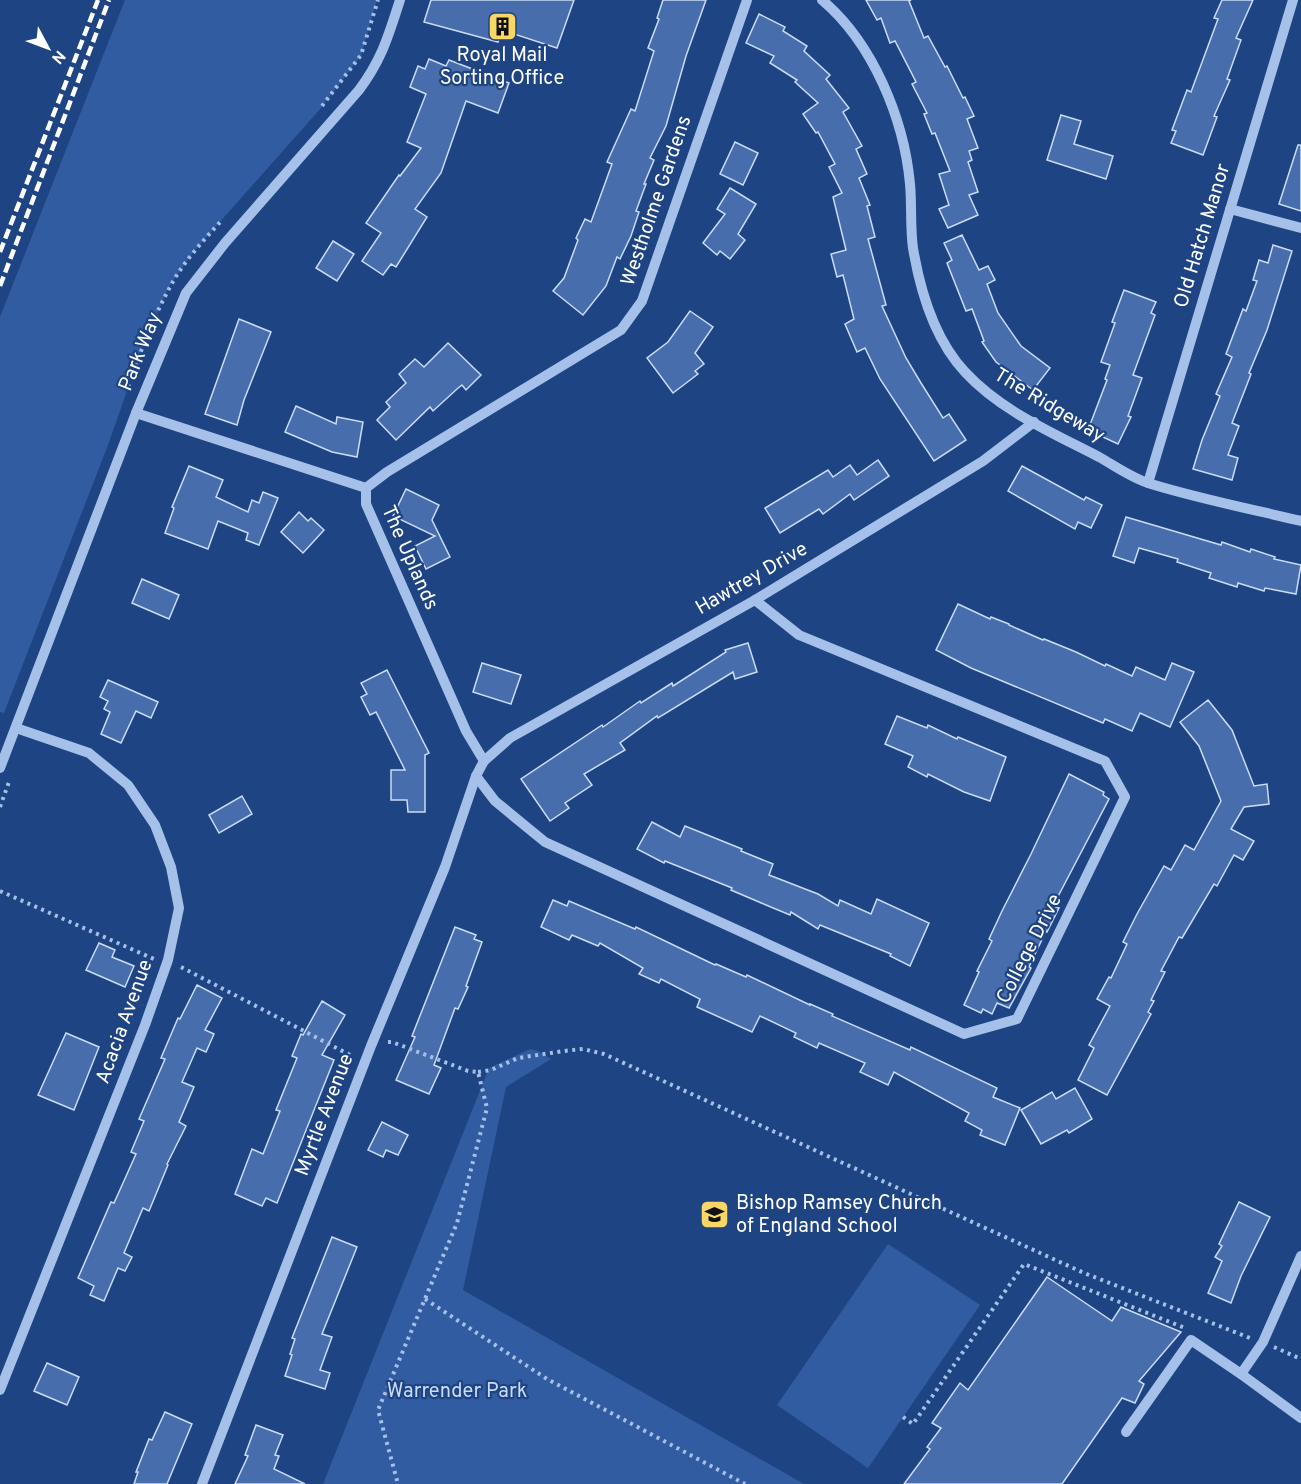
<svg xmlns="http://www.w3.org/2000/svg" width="1301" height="1484" font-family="Overpass,sans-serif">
<rect width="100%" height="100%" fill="#1e4483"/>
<g fill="#325ca1">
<polygon points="125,0 377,0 361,56 321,108 195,250 170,285 143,345 108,445 4,713 0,712 0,317"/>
<polygon points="530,1049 538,1051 551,1059 506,1087 463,1290 804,1484 323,1484 489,1068"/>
<polygon points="888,1244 980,1305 868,1468 777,1405"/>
</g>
<g fill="#476dac" stroke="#cadbf7" stroke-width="1.5">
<polygon points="431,0 574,0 557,48 502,30 498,42 424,22"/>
<polygon points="663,0 706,0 686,56 666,126 650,158 654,160 644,184 646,184 636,211 639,212 631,236 620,259 617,257 606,286 583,315 553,291 564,278 578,240 576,238 585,219 591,222 612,164 607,162 631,109 635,111 654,51 648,48 659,19 657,18"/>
<polygon points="866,0 911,0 909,1 924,38 928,36 945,67 947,66 963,98 965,97 974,116 967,119 978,148 969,151 972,160 968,162 978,192 969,195 978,215 948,228 939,209 949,205 939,174 950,171 935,133 932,134 924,114 927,113 912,84 916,82 895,41 890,43 881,18 877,20"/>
<polygon points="1222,0 1253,0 1236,38 1241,40 1227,79 1230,80 1214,116 1217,117 1203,155 1171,143 1176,131 1172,130 1187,90 1191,92 1218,19 1214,18"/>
<polygon points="759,14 785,27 783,31 807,46 804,51 830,75 826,79 849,108 843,112 862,146 856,149 867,174 859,178 870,205 867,206 875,237 868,239 886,305 882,306 906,358 921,383 943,418 949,414 966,440 934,461 880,379 865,348 857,352 845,324 854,319 843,275 837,277 831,254 846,250 833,197 842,193 829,167 835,164 818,132 816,133 803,114 818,103 795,82 797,80 770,63 774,56 746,43"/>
<polygon points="429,59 446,66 449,60 509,83 498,113 466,101 441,173 415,209 427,217 396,267 391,264 383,275 362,261 381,233 366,223 399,175 400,176 421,148 407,142 426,94 410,87 418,66 425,69"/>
<polygon points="1061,115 1081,121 1074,144 1113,156 1106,179 1047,160"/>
<polygon points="735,142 758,153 743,185 720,174"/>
<polygon points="1298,145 1301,145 1301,211 1279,204"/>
<polygon points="730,188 756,204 738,234 745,240 730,259 720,251 717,255 703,243 725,214 717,209"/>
<polygon points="962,235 979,270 988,266 995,280 987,284 998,313 1021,346 1050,368 1033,390 996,362 982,342 984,341 972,309 966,311 947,263 952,260 944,243"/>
<polygon points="333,241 354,254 337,281 316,268"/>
<polygon points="1273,245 1292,251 1267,330 1249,373 1251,374 1232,423 1239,426 1228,455 1238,458 1232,480 1193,469 1202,440 1220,396 1216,394 1232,357 1226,354 1243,309 1246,311 1257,281 1253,280 1259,260 1268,263"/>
<polygon points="1124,290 1156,302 1151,313 1155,315 1133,375 1142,378 1128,416 1131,417 1118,444 1088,430 1107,380 1105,379 1110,365 1101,362 1115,323 1112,322"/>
<polygon points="690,311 713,327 695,353 704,364 695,371 698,374 673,393 647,358 668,342"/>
<polygon points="239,319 271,332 244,400 237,425 205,414"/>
<polygon points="448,343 481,375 466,390 462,385 457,389 433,411 430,407 396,440 377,420 390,407 386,402 406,383 399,374 415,359 424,367"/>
<polygon points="296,406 336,424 337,417 363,422 357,457 332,452 285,432"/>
<polygon points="878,460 889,476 854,500 850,494 823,514 819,509 780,533 765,508 828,470 833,477 850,465 857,475"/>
<polygon points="189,466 223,480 216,497 248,512 252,500 259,503 263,492 278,498 259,545 246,540 248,533 218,521 208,549 165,533 174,508 172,507"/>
<polygon points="1022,466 1084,500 1086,497 1102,505 1091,528 1078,522 1075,529 1008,491"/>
<polygon points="406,489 439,505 432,520 450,557 426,569 415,546 435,536 393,516"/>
<polygon points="299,512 308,521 311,518 324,530 303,553 281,532"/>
<polygon points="1126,517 1221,545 1222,542 1250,552 1251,549 1275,557 1274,559 1301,565 1296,594 1265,588 1264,591 1238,583 1237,587 1209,578 1211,573 1177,562 1178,559 1139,548 1134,563 1113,556"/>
<polygon points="142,579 179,595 169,619 132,603"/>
<polygon points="958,604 990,619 991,617 1009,624 1009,625 1043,640 1044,639 1076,652 1105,666 1106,664 1132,676 1136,667 1165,680 1172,663 1194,672 1170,727 1140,713 1132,731 1105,719 1103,723 971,668 936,650"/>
<polygon points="748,643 757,672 735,679 733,672 658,718 657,716 620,743 625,750 584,774 592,785 565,803 569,808 550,821 521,779 602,725 603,727 640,701 641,703 672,683 673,686 726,652 725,650"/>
<polygon points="482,663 521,675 511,704 473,692"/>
<polygon points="387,670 429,753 425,755 425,812 408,812 407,800 391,800 391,770 405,770 376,712 370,715 361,697 367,694 361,683"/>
<polygon points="108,680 158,702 151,718 136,711 121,743 101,734 110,712 104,709 108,701 100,697"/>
<polygon points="1208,700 1232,730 1254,786 1267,784 1269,804 1244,807 1231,829 1254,841 1243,860 1234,855 1217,886 1214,884 1182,938 1179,937 1161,971 1165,972 1151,1000 1154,1001 1148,1012 1151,1014 1107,1095 1078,1080 1094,1048 1089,1045 1110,1006 1097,999 1109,977 1111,978 1127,944 1123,942 1137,914 1164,866 1171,870 1185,845 1194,850 1221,801 1199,746 1180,722"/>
<polygon points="897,716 927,728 928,725 957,739 958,737 1006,757 990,801 964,792 928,774 927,777 908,767 913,756 885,744"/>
<polygon points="1069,774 1104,792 1103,795 1109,799 1053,906 1059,908 1047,932 1046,931 1029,967 1031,968 1009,1008 997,1003 992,1014 983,1009 981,1013 964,1005 979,972 977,971 992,941 989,939 1002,911 1031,854"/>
<polygon points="242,796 252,814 219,833 209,815"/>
<polygon points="652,822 680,837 685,826 742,849 741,851 773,864 769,875 818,894 838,906 840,900 871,914 877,899 929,923 910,966 890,956 891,954 820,925 818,929 791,912 790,915 766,905 731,890 732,888 665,861 664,863 637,849"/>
<polygon points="553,900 567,906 569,901 635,929 636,927 715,965 716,964 746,977 747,975 810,1005 810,1004 833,1014 832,1016 910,1050 911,1047 997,1088 993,1097 1020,1108 1005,1145 980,1135 982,1130 965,1121 969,1113 894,1072 888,1085 860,1072 865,1063 819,1043 817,1048 794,1037 796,1033 760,1016 752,1032 697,1007 700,999 661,979 659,983 639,974 643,968 600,943 598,946 572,935 569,940 541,927"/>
<polygon points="455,927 476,935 474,939 482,942 466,986 468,987 458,1009 455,1008 434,1065 441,1068 429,1094 396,1080 415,1037 412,1036"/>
<polygon points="99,943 115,950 112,957 134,966 125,987 86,970"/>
<polygon points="197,985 222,998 205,1030 214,1034 206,1052 197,1048 182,1082 194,1087 179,1122 186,1126 167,1164 168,1165 149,1211 143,1208 124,1253 132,1257 125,1271 118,1268 104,1301 90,1295 94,1286 78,1278 111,1202 114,1203 136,1154 131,1152 144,1121 139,1119 165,1059 161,1058 178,1018 180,1019"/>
<polygon points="322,1001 345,1015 322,1055 334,1060 277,1203 266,1198 262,1206 235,1194 252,1149 263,1154 280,1111 276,1110 297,1058 292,1056 301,1034 303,1035"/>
<polygon points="66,1033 99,1047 74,1110 38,1095"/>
<polygon points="1075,1088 1092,1119 1069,1133 1067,1130 1041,1144 1021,1110 1052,1092 1056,1099"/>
<polygon points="382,1122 408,1135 398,1155 386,1150 383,1157 368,1150"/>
<polygon points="1239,1202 1270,1217 1241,1276 1231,1303 1208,1293 1222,1261 1215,1257 1222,1246 1219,1244"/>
<polygon points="332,1237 357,1247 322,1334 332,1337 320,1370 330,1373 325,1389 285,1376 292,1355 290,1354 295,1339 292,1338"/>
<polygon points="1047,1277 1112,1321 1121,1307 1181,1332 1139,1381 1144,1384 1135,1403 1122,1398 1062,1484 904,1484 930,1449 927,1447 941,1428 932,1423 960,1383 968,1390"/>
<polygon points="47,1363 79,1377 67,1405 34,1391"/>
<polygon points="165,1412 192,1424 167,1484 134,1484 138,1472 136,1472 149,1439 152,1440"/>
<polygon points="256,1425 283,1435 275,1455 279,1456 274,1469 305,1484 235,1484 248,1456 245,1455"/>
</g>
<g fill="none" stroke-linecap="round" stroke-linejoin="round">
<g stroke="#a5c0e9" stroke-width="4" stroke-dasharray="3 4.5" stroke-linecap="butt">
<polyline points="322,106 361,55 378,0"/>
<path d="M128 387C140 353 153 318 170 287 183 262 203 241 222 220"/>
<polyline points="0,807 10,779"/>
<polyline points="0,891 154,959"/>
<polyline points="181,967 350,1055 353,1054"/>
<polyline points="388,1042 392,1042 468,1071 478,1072 487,1108 457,1223 378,1410 398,1484"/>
<polyline points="478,1072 491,1070 518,1058 564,1051 583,1049 604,1054 1084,1273 1250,1338"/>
<polyline points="425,1299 547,1379 745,1484"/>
<polyline points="1274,1347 1301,1359"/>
<polyline points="903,1417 913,1424 1024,1264 1185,1328"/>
</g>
<g stroke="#a5c0e9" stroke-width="10">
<path d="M822 0C873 43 904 119 910 184 912 205 910 227 913 248 920 290 935 340 965 372 1001 411 1053 433 1099 457 1115 466 1133 479 1151 484 1200 499 1251 509 1301 521"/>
<polyline points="1230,209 1301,228"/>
<polyline points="136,413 366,488"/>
<polyline points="1148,483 1293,0"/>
<polyline points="366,488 387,472 621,330 642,301 747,0"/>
<polyline points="366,488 366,504 466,731 484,761"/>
<path d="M0 768 136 413 186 293 225 243 359 90C382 59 388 37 400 0"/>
<polyline points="476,776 495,801 545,842 964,1034 1017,1019 1125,797 1105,761 799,635 755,600"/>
<polyline points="1301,1256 1263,1342 1241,1374 1301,1418"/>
<polyline points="0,1390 145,1025 168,960 179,908 171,867 155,825 128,785 89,753 16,728"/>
<polyline points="1126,1432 1191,1340 1241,1374"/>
<polyline points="202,1484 371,1046 445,867 476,776 484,761 510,738 755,600 983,461 1034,422"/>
</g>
<g stroke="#fff" stroke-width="4.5" stroke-dasharray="10 4.5" stroke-linecap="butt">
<polyline points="0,252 98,0"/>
<polyline points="0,286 109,0"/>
</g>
</g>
<defs>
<symbol id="building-square" viewBox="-11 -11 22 22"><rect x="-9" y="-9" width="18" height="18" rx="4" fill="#f8d765" stroke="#1e4483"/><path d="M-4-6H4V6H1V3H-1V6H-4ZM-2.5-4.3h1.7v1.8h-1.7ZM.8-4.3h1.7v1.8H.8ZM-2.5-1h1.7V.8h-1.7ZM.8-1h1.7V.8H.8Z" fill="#111"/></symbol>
<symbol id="school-square" viewBox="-11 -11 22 22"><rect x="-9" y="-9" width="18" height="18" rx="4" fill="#f8d765" stroke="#1e4483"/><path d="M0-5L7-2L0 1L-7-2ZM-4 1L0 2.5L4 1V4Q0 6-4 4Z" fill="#111"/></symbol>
</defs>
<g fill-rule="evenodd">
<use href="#building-square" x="486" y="10" width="33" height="33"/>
<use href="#school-square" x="698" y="1198" width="33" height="33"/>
</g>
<g text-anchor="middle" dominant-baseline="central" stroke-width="4.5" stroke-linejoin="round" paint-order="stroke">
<g font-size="20" fill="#fff" stroke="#1e4483">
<text x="502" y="56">Royal Mail<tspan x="502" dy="23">Sorting Office</tspan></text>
<text x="736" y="1204" text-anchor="start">Bishop Ramsey Church<tspan x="736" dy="23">of England School</tspan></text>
</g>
<g font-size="20" fill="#fff" stroke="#1e4483">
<text transform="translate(657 201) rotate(-71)">Westholme Gardens</text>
<text transform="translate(1203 236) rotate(-73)">Old Hatch Manor</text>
<text transform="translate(141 352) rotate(-68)">Park Way</text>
<text transform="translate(1049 406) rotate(31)">The Ridgeway</text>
<text transform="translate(409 558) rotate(66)">The Uplands</text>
<text transform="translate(752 579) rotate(-30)">Hawtrey Drive</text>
<text transform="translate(1030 949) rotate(-63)">College Drive</text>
<text transform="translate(125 1022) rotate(-70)">Acacia Avenue</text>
<text transform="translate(325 1115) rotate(-69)">Myrtle Avenue</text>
</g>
<g font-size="20" fill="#cadbf7" stroke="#1e4483">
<text x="457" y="1392">Warrender Park</text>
</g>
</g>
<g transform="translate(48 48) rotate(131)" stroke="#1e4483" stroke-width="4.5" paint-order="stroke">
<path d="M0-4.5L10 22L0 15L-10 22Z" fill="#ffffff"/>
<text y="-9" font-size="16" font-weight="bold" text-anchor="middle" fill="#ffffff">N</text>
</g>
</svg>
